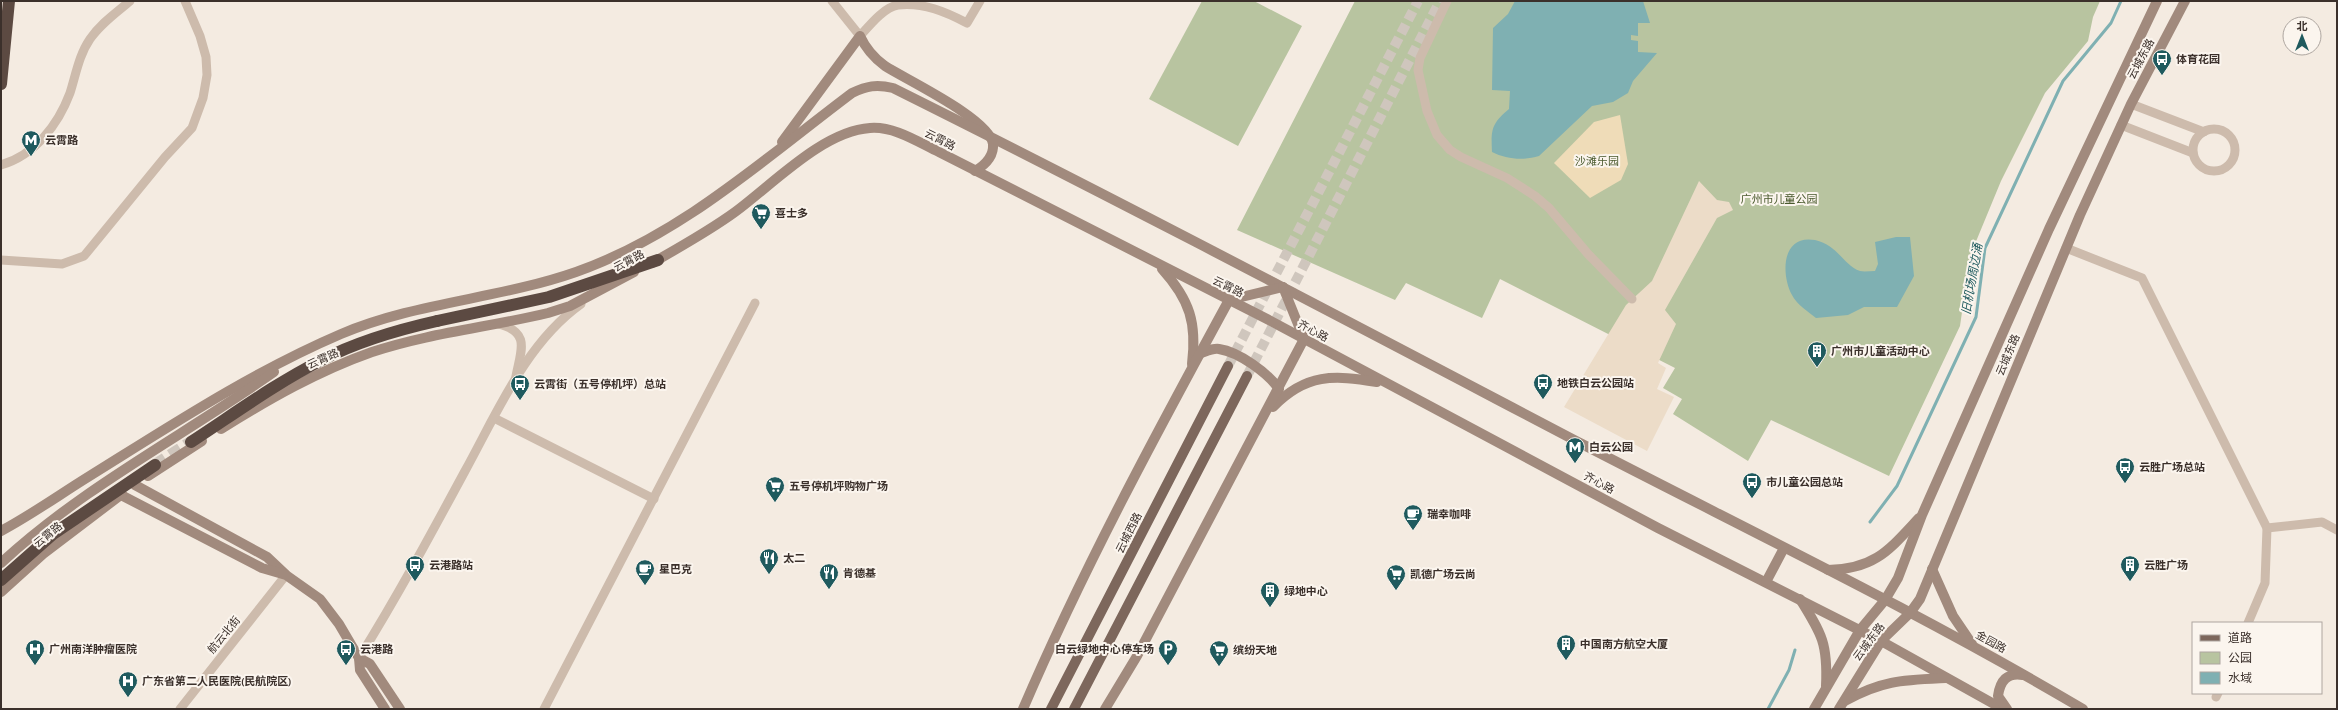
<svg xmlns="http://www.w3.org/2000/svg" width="2338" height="710" font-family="'Alegreya Sans','Noto Sans SC',sans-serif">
<rect width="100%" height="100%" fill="#f4ebe1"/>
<g fill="#b8c4a0">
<polygon points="1202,1 1254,1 1302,26 1238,146 1149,99"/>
<polygon points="1355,1 2100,1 2093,17 2088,41 2045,93 2001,181 1970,256 1960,326 1889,476 1771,420 1748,461 1673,414 1682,399 1663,388 1675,368 1500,279 1482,318 1406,283 1395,300 1237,230"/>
</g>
<polygon fill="#efdcb8" points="1620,115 1628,164 1621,180 1590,198 1554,163 1594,122"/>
<polygon fill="#ecdcc8" points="1699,181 1717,200 1729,202 1733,210 1717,218 1665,310 1676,324 1658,363 1666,368 1657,389 1674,397 1647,451 1564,407 1626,305 1652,281"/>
<g fill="#7fb0b2">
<path d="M1515 1H1643L1650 23H1638V36L1631 35V40L1638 41V52L1657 53 1633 81 1628 93 1613 102 1592 106 1539 156C1523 161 1506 159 1492 152 1491 130 1491 124 1509 109L1510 91 1492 90 1493 28 1508 14Z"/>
<path d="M1896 237H1910L1914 276 1897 307H1864L1848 315 1816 318C1809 312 1796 304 1792 295 1781 275 1781 234 1815 240 1838 245 1843 265 1860 271 1864 272 1870 271 1875 271L1878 264 1875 242Z"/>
</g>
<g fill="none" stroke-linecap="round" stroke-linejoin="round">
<g stroke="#7fb0b2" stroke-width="3">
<polyline points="1870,522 1897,486 1976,317 1985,248 2063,81 2111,23 2121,1"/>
<polyline points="1768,709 1789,670 1795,650"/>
</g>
<g stroke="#cfc6bd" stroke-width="10" stroke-dasharray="10 5" stroke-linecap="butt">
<polyline points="1228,366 1418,1"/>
<polyline points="1247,376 1440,1"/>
</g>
<polyline stroke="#cfc6bd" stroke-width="12" stroke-dasharray="12 6" stroke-linecap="butt" points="155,465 191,442"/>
<g stroke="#cdbbac" stroke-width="9">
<path d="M832 1 860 36C869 26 884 7 898 5 923 2 946 12 967 23L980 1"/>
<polyline points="1447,1 1420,58 1418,70 1427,111 1437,135 1450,150 1461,157 1507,178 1535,196 1549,208 1588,254 1632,299"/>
<polyline points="2131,104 2204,132"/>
<polyline points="2121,125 2193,153"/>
<circle cx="2214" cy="150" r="21"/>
<path d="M1 165C35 155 58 125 70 93 76 74 79 55 90 39 101 23 116 13 130 1"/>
<polyline points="2066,248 2142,278 2267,528 2265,583 2248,623"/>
<polyline points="1,260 62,264 84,256 165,157 192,128 203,98 207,75 206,57 200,36 185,1"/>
<path d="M498 324C531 332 521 350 516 376"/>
<polyline points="494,418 654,499"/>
<polyline points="2267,528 2322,522 2337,530"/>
<path d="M359 658C397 597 431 534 465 471 497 413 526 343 581 304"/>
<polyline points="2216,697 2218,693"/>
<polyline points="180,709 286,575"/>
<polyline points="544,709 755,303"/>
</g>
<g stroke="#a18a7d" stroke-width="10">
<path d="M782 142 860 36C866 49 874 58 885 66 907 80 990 119 993 144 994 157 985 165 975 171"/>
<path d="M652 263C680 247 709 231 735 212 773 184 823 131 870 128 894 126 918 142 939 152L1267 319 1658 528 1881 641 2003 709"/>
<path d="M1162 269C1190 300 1197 323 1192 364"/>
<path d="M1201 353C1207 351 1213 348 1219 349 1239 352 1268 373 1279 389"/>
<path d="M1273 407C1306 373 1334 375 1377 382"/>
<path d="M221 429C269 399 318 371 372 352 429 333 490 327 548 313L570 306 634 272"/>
<polyline points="148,476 202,441"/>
<polyline points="135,485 267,557 285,574"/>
<polyline points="121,495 262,568 286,575 320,599 339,624 359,658 360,670 385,709"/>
<path d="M1 531C31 515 59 495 88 477 170 426 252 372 341 334 416 302 499 299 576 272 681 235 764 159 852 93 867 86 876 84 893 88 1124 203 1353 324 1582 444 1750 531 1921 613 2083 709"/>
<path d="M1 563C83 487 183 436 274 372"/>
<polyline points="1932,569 1953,616 1972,644"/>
<path d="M1828 570C1875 569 1889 550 1919 518"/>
<polyline points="1766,582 1784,548"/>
<polyline points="1,592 43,554 122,494"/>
<path d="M1800 599C1822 634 1828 644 1826 686"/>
<polyline points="359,658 370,664 400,709"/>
<path d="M1845 701C1882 680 1904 680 1946 678"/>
<path d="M1023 709C1083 569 1156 434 1229 300L1283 287"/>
<polyline points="1105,709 1137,656 1304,339 1283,287"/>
<polyline points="1814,709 1860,630 1885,600 1898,578 1922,515 2049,229 2157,1"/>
<polyline points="1839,709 1881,641 1910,613 1920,599 2080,215 2131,104 2185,1"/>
<path d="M2007 709 1998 696C2000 681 2007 672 2023 675"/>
</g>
<g stroke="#7d675c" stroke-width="10">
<polyline points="1051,709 1228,366"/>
<polyline points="1074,709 1247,376"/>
</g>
<g stroke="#5c4a42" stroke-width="12">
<polyline points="1,84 9,1"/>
<polyline points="437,321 549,297 658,260"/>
<polyline points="1,580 53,534 155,465"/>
</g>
<path stroke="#5c4a42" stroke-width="12" d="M191 442C234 414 276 383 322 360 358 341 397 330 437 321"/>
</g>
<defs>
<symbol id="bus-pin" viewBox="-11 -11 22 30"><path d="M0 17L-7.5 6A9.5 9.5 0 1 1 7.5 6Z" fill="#1f5a5e" stroke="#fbf5ee"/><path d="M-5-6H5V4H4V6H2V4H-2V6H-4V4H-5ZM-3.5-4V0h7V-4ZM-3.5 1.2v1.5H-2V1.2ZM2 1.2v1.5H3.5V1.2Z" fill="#fff"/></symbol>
<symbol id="metro-pin" viewBox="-11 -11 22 30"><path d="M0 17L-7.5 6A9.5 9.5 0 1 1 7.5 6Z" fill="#1f5a5e" stroke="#fbf5ee"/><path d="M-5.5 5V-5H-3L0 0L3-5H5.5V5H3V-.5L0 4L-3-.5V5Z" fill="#fff"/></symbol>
<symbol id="supermarket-pin" viewBox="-11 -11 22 30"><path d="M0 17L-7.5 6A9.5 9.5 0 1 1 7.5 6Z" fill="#1f5a5e" stroke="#fbf5ee"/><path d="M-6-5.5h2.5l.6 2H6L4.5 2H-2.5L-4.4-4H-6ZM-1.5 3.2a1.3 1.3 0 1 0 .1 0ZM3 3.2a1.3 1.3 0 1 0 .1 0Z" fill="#fff"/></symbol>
<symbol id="building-pin" viewBox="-11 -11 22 30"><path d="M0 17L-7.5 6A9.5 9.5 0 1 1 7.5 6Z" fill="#1f5a5e" stroke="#fbf5ee"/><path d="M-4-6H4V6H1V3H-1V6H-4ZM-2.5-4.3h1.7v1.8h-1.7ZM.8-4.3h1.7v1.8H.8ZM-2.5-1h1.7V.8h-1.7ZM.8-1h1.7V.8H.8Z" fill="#fff"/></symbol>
<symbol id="cafe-pin" viewBox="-11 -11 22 30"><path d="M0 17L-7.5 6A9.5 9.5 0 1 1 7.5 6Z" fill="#1f5a5e" stroke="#fbf5ee"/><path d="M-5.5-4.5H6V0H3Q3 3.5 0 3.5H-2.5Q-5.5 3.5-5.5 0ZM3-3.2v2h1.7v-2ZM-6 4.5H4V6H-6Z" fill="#fff"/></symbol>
<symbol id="restaurant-pin" viewBox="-11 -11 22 30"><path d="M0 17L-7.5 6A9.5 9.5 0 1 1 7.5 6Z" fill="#1f5a5e" stroke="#fbf5ee"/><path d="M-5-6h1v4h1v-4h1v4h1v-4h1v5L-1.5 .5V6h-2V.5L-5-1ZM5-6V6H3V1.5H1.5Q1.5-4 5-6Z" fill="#fff"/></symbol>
<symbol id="hospital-pin" viewBox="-11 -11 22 30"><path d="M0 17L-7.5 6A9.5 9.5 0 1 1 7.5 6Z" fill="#1f5a5e" stroke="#fbf5ee"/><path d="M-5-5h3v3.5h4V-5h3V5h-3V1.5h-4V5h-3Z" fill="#fff"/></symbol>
<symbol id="parking-pin" viewBox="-11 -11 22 30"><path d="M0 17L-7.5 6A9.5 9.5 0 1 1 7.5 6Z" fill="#1f5a5e" stroke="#fbf5ee"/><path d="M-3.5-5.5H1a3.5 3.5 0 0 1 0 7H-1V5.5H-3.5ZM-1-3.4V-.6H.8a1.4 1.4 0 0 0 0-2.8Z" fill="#fff"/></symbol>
</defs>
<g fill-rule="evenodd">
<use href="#bus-pin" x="2151" y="48" width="22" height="30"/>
<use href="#metro-pin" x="20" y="129" width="22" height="30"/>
<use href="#supermarket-pin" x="750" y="202" width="22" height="30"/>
<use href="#building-pin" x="1806" y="340" width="22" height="30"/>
<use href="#bus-pin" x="1532" y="372" width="22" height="30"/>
<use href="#bus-pin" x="509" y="373" width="22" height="30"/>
<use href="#metro-pin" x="1564" y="436" width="22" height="30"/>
<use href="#bus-pin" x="2114" y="456" width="22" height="30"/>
<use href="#bus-pin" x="1741" y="471" width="22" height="30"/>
<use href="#supermarket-pin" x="764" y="475" width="22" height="30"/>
<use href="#cafe-pin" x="1402" y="503" width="22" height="30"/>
<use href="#restaurant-pin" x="758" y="547" width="22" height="30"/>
<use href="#bus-pin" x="404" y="554" width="22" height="30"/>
<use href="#building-pin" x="2119" y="554" width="22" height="30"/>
<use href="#cafe-pin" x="634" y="558" width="22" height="30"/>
<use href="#restaurant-pin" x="818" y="562" width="22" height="30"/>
<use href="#supermarket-pin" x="1385" y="563" width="22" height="30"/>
<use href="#building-pin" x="1259" y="580" width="22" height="30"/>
<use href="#building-pin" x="1555" y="633" width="22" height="30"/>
<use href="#hospital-pin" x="24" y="638" width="22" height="30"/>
<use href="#bus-pin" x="335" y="638" width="22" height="30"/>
<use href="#parking-pin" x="1157" y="638" width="22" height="30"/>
<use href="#supermarket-pin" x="1208" y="639" width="22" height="30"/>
<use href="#hospital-pin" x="117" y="670" width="22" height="30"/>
</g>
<g text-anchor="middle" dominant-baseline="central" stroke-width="4" stroke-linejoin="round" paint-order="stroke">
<g font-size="11" fill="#3b302b" stroke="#fbf5ee">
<text transform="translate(2141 59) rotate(-62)">云城东路</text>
<text transform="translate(940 140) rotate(27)">云霄路</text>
<text transform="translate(629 261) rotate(-28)">云霄路</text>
<text transform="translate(1228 287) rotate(26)">云霄路</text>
<text transform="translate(1313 331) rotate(28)">齐心路</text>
<text transform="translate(2008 355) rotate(-67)">云城东路</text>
<text transform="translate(323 359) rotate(-24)">云霄路</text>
<text transform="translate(1599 483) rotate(28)">齐心路</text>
<text transform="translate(1129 533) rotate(-63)">云城西路</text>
<text transform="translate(48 535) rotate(-39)">云霄路</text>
<text transform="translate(224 635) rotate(-51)">航云北街</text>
<text transform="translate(1869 642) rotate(-53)">云城东路</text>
<text transform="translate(1991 642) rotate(29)">金园路</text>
</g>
<g font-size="11" font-weight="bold" fill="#3b302b" stroke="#fbf5ee" text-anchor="start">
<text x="2176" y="59">体育花园</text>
<text x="45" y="140">云霄路</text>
<text x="775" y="213">喜士多</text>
<text x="1831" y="351">广州市儿童活动中心</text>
<text x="1557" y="383">地铁白云公园站</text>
<text x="534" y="384">云霄街（五号停机坪）总站</text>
<text x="1589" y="447">白云公园</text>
<text x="2139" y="467">云胜广场总站</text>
<text x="1766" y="482">市儿童公园总站</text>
<text x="789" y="486">五号停机坪购物广场</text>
<text x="1427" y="514">瑞幸咖啡</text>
<text x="783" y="558">太二</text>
<text x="429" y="565">云港路站</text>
<text x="2144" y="565">云胜广场</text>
<text x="659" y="569">星巴克</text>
<text x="843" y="573">肯德基</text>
<text x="1410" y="574">凯德广场云尚</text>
<text x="1284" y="591">绿地中心</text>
<text x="1580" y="644">中国南方航空大厦</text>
<text x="49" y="649">广州南洋肿瘤医院</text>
<text x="360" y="649">云港路</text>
<text x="1154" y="649" text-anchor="end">白云绿地中心停车场</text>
<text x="1233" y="650">缤纷天地</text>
<text x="142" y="681">广东省第二人民医院(民航院区)</text>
</g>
<g font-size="11" fill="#4a5a2e" stroke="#fbf5ee">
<text x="1597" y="161">沙滩乐园</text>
<text x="1779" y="199">广州市儿童公园</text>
</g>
<g font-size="12" font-style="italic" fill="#1f5a5e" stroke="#fbf5ee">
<text transform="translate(1972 279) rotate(-80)">旧机场周边涌</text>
</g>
</g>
<rect width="2338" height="710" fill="none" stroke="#3b302b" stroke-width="4"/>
<rect x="2192" y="622" width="130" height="72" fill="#fbf5ee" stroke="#aea6a0"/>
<rect x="2200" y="635" width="20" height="6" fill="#7d675c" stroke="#aea6a0"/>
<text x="2228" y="642" font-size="12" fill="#3b302b">道路</text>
<rect x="2200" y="652" width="20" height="12" fill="#b8c4a0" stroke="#aea6a0"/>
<text x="2228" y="662" font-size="12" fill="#3b302b">公园</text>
<rect x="2200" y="672" width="20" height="12" fill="#7fb0b2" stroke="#aea6a0"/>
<text x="2228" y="682" font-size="12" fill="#3b302b">水域</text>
<g transform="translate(2302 36)"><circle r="19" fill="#fbf5ee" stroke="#aea6a0"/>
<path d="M0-3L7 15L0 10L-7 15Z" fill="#1f5a5e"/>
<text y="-6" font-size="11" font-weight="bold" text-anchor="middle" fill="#3b302b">北</text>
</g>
</svg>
